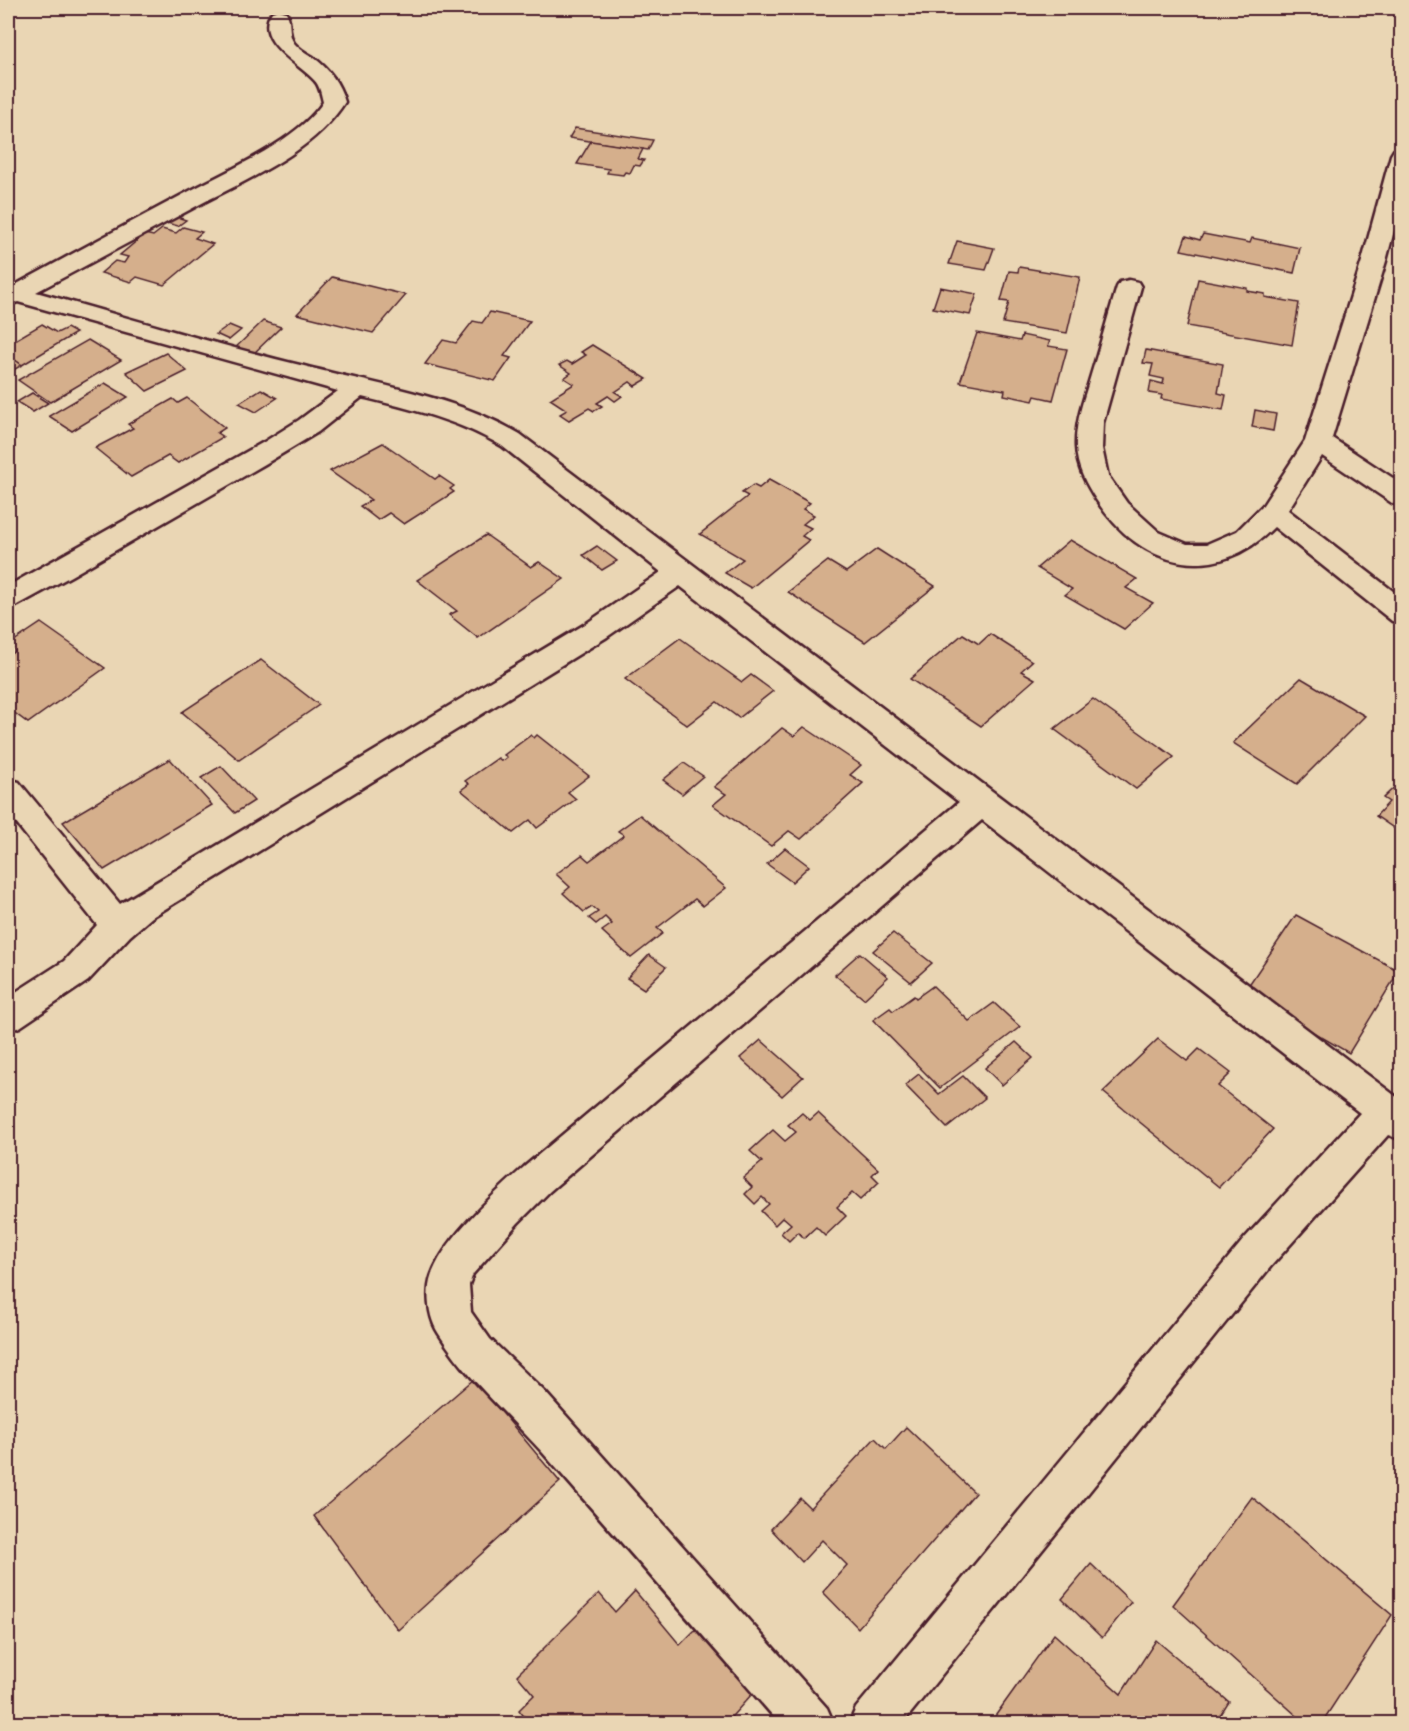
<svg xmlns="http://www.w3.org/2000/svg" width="1409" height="1731" font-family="Pangolin,sans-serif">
<rect width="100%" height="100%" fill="#ead6b4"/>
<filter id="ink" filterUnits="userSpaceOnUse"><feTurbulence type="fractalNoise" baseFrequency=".0167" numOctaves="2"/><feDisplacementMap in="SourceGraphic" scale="12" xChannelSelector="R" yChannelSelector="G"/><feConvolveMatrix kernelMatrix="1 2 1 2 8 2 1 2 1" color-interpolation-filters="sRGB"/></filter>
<g filter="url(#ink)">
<g fill="#d5af8c" stroke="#4a1f2b" stroke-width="1.5">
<polygon points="575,128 653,140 648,150 569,138"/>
<polygon points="591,141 643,149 638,159 644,160 640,166 634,165 630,173 625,172 623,175 607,173 609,169 577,164"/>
<polygon points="171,215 186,220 178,226 163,222"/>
<polygon points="183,227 202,232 195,238 213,244 164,285 137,277 131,282 101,273 115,261 124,263 128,257 120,255 145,234 153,236 162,229 176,233"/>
<polygon points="1203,234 1250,243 1252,238 1300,248 1294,273 1181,250 1186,236 1200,240"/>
<polygon points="957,241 994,248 986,270 949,264"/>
<polygon points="1019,267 1080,277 1067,333 1003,323 1009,302 1001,301 1009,271 1018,272"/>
<polygon points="332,277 406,295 373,333 297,314"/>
<polygon points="1198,279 1247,288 1247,291 1265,294 1265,297 1299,303 1292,345 1187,326"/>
<polygon points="940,287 977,294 970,315 933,308"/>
<polygon points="490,312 530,321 504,356 511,358 495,381 425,364 443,340 456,343 473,321 482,323"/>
<polygon points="263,321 281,327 252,355 233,350"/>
<polygon points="42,324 57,333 67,328 76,333 22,365 8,355 8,344"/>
<polygon points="229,325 241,330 229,340 216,334"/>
<polygon points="977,333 1020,341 1022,335 1050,341 1048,346 1067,349 1053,400 1035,396 1033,401 1004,395 1005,390 960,382"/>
<polygon points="88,340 121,360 50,402 18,380"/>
<polygon points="592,345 647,379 635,386 630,382 615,392 622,396 615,401 608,396 597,403 602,406 594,411 589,408 569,420 560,414 567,410 550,399 574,384 564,378 571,373 559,365 567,361 572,364 586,355 581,352"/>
<polygon points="1146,350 1223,364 1218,393 1226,395 1223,410 1161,399 1162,395 1149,393 1151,381 1163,384 1164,379 1150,376 1153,364 1143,363"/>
<polygon points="166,353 187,371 147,391 126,372"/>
<polygon points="8,355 22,365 10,372 8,370"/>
<polygon points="105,383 128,397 72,431 49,416"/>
<polygon points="261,389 277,398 256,412 239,403"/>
<polygon points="32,393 48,403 33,412 17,402"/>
<polygon points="187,398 225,428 217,433 223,437 178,463 168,456 131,477 95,448 133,428 128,424 173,399 178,403"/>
<polygon points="1255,410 1276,414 1273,431 1252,427"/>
<polygon points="383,443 435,479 439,476 454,486 450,489 454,492 404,524 389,513 378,520 360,506 371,500 330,471"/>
<polygon points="769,480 810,503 803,509 814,515 803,524 811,528 802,536 809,540 751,588 725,573 743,559 700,534 748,496 742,493 753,485 759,488"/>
<polygon points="486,535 531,567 539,562 564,579 478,638 449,615 457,611 417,580"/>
<polygon points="1070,540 1137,579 1126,588 1153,603 1124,629 1065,595 1072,589 1037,568"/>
<polygon points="597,546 617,561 602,570 583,555"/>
<polygon points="877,549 935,586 865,642 788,592 828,561 846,572"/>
<polygon points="41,623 105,668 28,723 8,708 8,656 15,651 8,645"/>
<polygon points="963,634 979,644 990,634 1032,661 1021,671 1035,679 981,726 910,679"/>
<polygon points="680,638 742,682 751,675 773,691 739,718 717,702 687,725 625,679"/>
<polygon points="261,660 319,705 239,760 182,712"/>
<polygon points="1301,678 1365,716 1297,784 1233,743"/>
<polygon points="1093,699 1174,757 1136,789 1054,729"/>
<polygon points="804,727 861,765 850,775 863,783 801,839 789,831 771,846 713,805 726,794 714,787 782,728 794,736"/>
<polygon points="531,735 534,738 537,735 589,776 568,792 576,799 537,828 530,820 513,833 461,790 469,784 465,781 498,758 502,761 507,757 504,755"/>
<polygon points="170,759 212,805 104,870 63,822"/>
<polygon points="684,763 703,776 682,794 663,780"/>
<polygon points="221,766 254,801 235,813 201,778"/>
<polygon points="1402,780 1402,828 1398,831 1376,816 1389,802 1383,798"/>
<polygon points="640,815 726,888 703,906 695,899 657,928 663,933 631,958 602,931 612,924 605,917 596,924 589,918 598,912 592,907 584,912 563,893 570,887 556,874 582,855 589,861 624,835 618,831"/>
<polygon points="785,848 809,866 792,882 767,864"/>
<polygon points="1296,915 1399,971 1349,1053 1244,992"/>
<polygon points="893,933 932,963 911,982 873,951"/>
<polygon points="860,953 888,977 864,999 835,975"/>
<polygon points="649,955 666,967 644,989 627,978"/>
<polygon points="933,986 969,1021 994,1003 1020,1027 940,1088 873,1020 890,1008 893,1011 914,996 916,998"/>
<polygon points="1158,1039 1187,1061 1199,1049 1231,1073 1218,1086 1273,1129 1219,1187 1103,1092"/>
<polygon points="761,1040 803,1077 782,1096 740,1058"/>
<polygon points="1016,1042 1033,1058 1002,1085 985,1068"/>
<polygon points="919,1074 939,1094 963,1076 985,1098 947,1128 905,1085"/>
<polygon points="802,1113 810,1120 818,1113 878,1169 872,1175 879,1182 860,1200 852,1193 837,1207 846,1216 825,1236 816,1227 804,1238 798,1232 789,1241 781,1233 791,1224 783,1217 775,1225 761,1211 769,1204 762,1197 755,1204 745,1194 752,1187 743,1178 762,1162 750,1151 773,1130 785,1141 796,1132 788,1125"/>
<polygon points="474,1379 560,1482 398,1630 314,1516"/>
<polygon points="906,1427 975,1493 858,1628 823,1592 847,1565 822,1540 802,1562 771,1529 800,1498 810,1508 875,1438 886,1449"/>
<polygon points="1252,1497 1392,1615 1321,1724 1306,1724 1173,1605"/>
<polygon points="1091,1564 1131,1602 1102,1638 1062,1599"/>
<polygon points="635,1591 680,1645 705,1620 761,1684 725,1724 530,1724 519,1710 534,1695 517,1675 599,1593 615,1612"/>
<polygon points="1054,1634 1121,1694 1156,1640 1229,1702 1215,1724 998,1724 993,1719"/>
</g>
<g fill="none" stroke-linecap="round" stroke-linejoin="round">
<defs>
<g id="street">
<path d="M279 10 286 12C292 21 287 33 294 43 299 49 306 53 313 57 329 69 339 82 345 102 312 154 245 180 193 208 141 236 89 264 36 292 126 317 214 344 304 366 377 385 455 396 520 434L1402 1101V1140L1388 1135 1272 1265 902 1724H849L856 1708 1244 1239 1360 1113 982 820 550 1191 518 1223 473 1274 469 1285 471 1312 490 1339 545 1392 827 1708 834 1724H780C701 1633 622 1543 543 1453 508 1414 467 1379 439 1334 430 1321 427 1301 429 1286 434 1247 495 1193 524 1167L959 802 680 586 607 637 152 917 130 936 88 981 20 1027 8 1031V997L64 961 97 925 8 813V779L19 782 120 904 587 623 661 572 502 446C458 420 411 409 362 397L318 432 265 464 71 576 18 605 8 608V586L264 442 299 420 338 391 18 302 8 305V289C66 257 124 226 182 195 223 173 298 141 323 102 321 94 320 86 314 80 300 64 252 40 272 12Z"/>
<path d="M1402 149V200L1386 261 1332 438 1402 484V506L1392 503 1322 456 1288 510 1402 598V624L1392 621 1274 527C1215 587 1141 568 1097 501 1086 484 1077 468 1076 447 1075 422 1084 399 1091 375 1100 346 1108 316 1117 287L1120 282 1129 280 1138 282 1141 287 1103 423 1102 448 1108 476 1127 503 1159 532 1187 544H1207L1237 531 1263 505 1305 441 1362 261 1391 155 1394 150Z"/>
</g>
</defs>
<use href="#street" stroke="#4a1f2b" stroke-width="5"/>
<use href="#street" fill="#ead6b4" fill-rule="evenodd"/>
</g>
</g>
<rect width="1409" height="1731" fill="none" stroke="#ead6b4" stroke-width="30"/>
<rect x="15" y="15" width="1379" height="1701" fill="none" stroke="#4a1f2b" stroke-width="2" filter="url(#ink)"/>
</svg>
